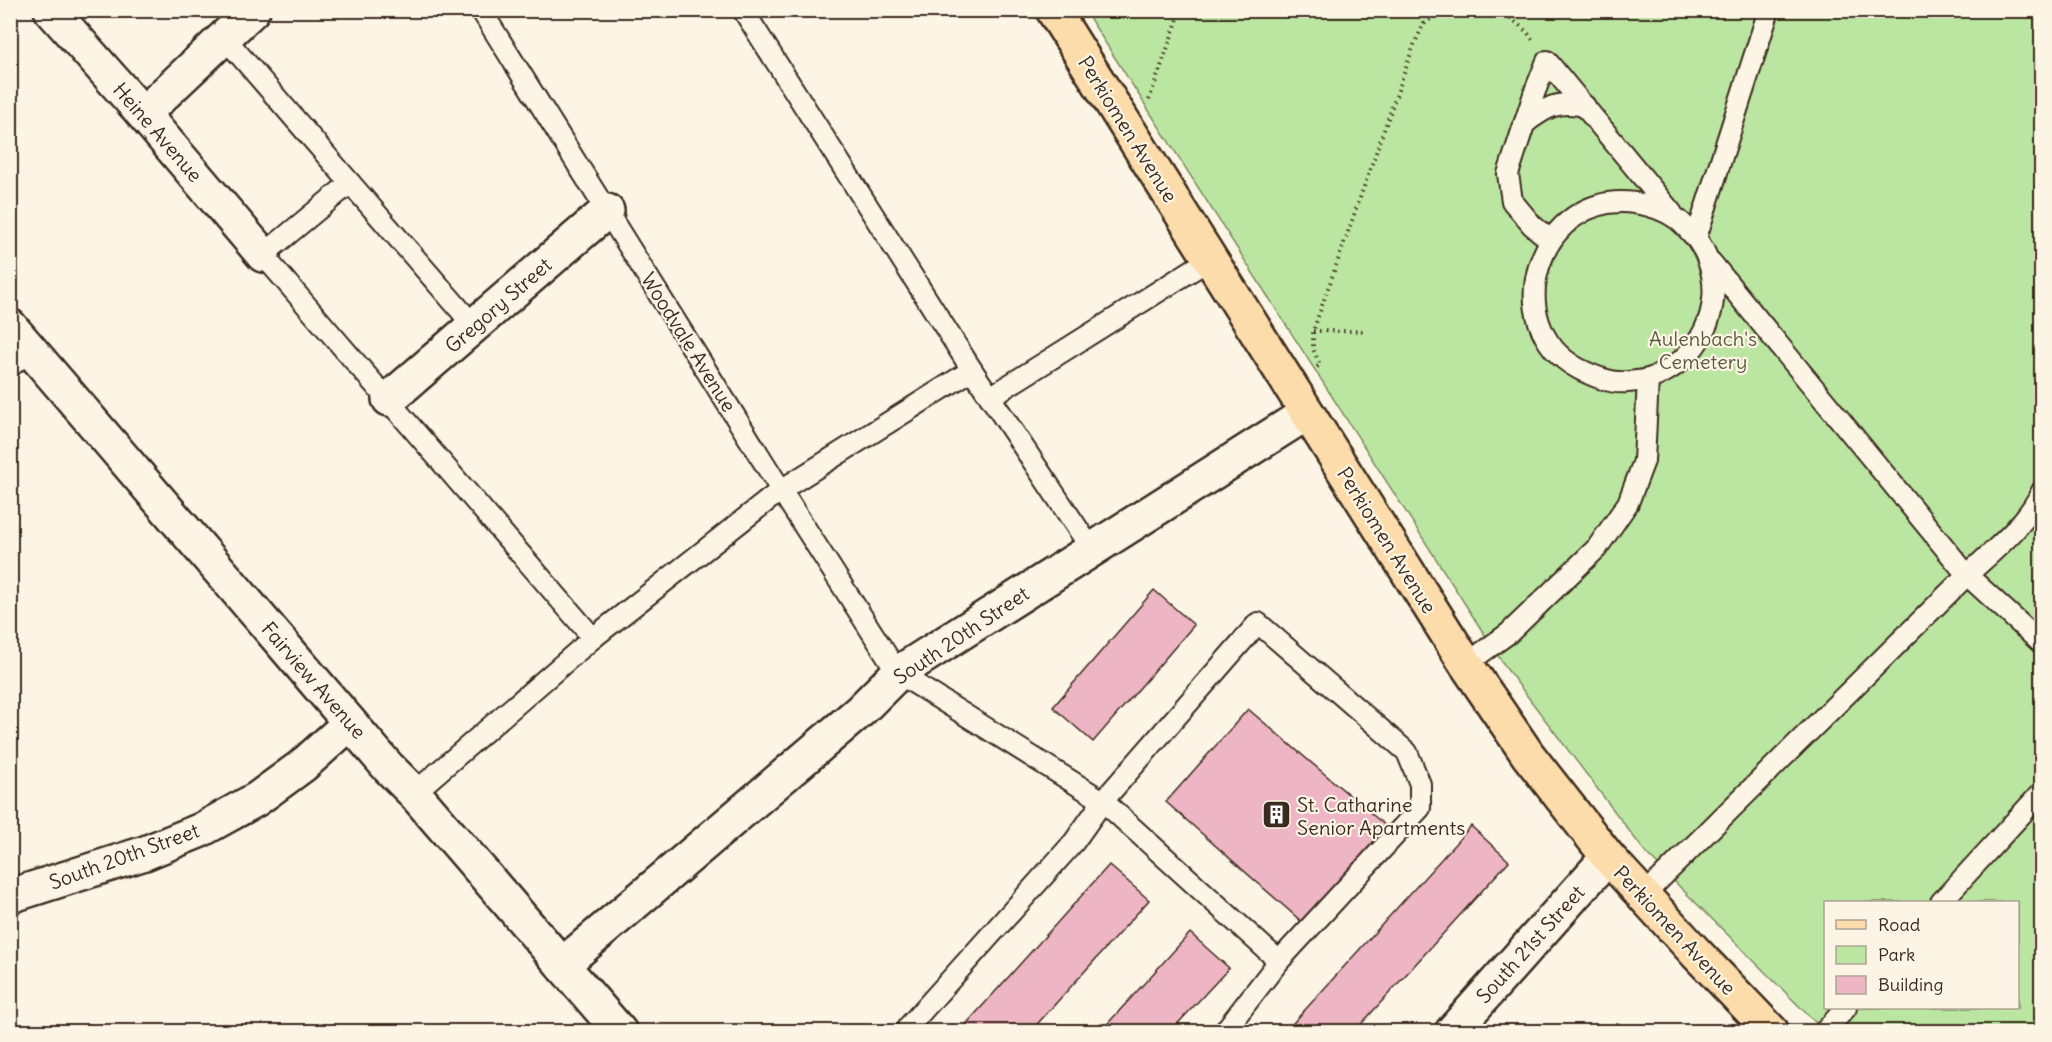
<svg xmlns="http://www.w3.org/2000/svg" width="2052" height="1042" font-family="Delius,sans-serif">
<rect width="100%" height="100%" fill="#fcf5e5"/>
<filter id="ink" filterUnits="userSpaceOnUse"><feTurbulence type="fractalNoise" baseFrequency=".0167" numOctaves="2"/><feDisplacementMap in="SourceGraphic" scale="12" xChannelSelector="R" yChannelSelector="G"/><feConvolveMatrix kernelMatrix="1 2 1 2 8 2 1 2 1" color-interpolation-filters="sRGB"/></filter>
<g filter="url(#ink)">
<path fill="#bbe6a2" stroke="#7b8860" stroke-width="1.5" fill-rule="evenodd" d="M1085 11H2041V1031H1824L1646 853 1506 668ZM1826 902H2018V1008H1826Z"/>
<g fill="#eeb5c5" stroke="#3b2a1e" stroke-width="1.5">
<polygon points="1154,590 1194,625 1093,742 1053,707"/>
<polygon points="1248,709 1387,827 1302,922 1166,802"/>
<polygon points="1471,826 1509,861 1354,1032 1285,1032"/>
<polygon points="1109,865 1149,900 1030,1032 959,1032"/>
<polygon points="1190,933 1229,968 1170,1032 1100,1032"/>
</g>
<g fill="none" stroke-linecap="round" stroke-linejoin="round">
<defs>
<g id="lane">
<polyline points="481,10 781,490 898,673 1103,801 1279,961 1224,1032"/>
<polyline points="743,10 972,370 1092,550"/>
<polyline points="224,37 474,326"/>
<path d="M1524 124C1546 107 1558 100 1585 106"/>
<polyline points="350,183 263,255 593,638"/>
<path d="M1696 238C1690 232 1684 224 1677 219 1665 210 1649 205 1635 203 1540 189 1495 324 1579 369 1593 376 1611 384 1627 382 1634 381 1643 381 1649 379 1699 362 1727 307 1707 258 1705 251 1700 244 1696 238L1769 10"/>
<polyline points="1550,240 1532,225 1512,201 1508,174 1535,91 1547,61 1672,213"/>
<polyline points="1711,262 1967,575 2042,644"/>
<polyline points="10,367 31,349"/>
<polyline points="990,397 1210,259"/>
<polyline points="1466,664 1509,633 1597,548 1628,503 1644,461 1648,379"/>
<polyline points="414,793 593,638 781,490 972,370"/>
<path d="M1643 896 1967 575C1994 550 2026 525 2042 491"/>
<polyline points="1941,902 2042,792"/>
<polyline points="908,1027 1074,842 1103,801 1258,623 1407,752 1420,784 1420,808 1279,961"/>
<polyline points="1824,1032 1846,1008"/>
</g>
<g id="street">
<polyline points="51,10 143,114 263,255"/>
<polyline points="143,114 253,10"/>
<polyline points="10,326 388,767 414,793 620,1032"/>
<polyline points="389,399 607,211"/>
<polyline points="10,896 145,853 201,830 257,799 302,766 350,723"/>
<polyline points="562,965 860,711 898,673 1307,413"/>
<polyline points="1452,1032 1608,857"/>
</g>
<polyline id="primary" points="1053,10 1466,664 1528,755 1608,857 1696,953 1772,1032"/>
</defs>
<use href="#lane" stroke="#3b2a1e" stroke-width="24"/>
<use href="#street" stroke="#3b2a1e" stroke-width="38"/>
<use href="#primary" stroke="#3b2a1e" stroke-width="38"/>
<g stroke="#3b2a1e" stroke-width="4" stroke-dasharray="1.5 4.5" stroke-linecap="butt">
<polyline points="1501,10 1527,32 1533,40"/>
<polyline points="1423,24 1427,10"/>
<polyline points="1149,100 1181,10"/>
<polyline points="1313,331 1364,331"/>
<polyline points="1317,367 1320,365 1313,349 1313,331 1414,45 1423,25 1442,10"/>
</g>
<use href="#lane" stroke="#fcf5e5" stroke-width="20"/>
<use href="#street" stroke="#fcf5e5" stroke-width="33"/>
<use href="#primary" stroke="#fddcac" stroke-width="33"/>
</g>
</g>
<defs>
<symbol id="building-square" viewBox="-11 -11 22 22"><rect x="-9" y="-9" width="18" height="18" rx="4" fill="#3b2a1e" stroke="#fcf5e5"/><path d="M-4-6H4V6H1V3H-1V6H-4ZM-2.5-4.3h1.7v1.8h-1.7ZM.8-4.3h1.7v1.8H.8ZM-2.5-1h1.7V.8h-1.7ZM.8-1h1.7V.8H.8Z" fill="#fff"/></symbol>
</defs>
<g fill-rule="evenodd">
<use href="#building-square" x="1260" y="798" width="33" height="33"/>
</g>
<g text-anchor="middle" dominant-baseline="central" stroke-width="4.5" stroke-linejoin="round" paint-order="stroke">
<g font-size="20" fill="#3b2a1e" stroke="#fcf5e5">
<text transform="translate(1128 129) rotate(58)">Perkiomen Avenue</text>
<text transform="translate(158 132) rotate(49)">Heine Avenue</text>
<text transform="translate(498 305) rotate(-41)">Gregory Street</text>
<text transform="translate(689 342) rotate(58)">Woodvale Avenue</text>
<text transform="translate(1387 540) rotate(58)">Perkiomen Avenue</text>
<text transform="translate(961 635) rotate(-34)">South 20th Street</text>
<text transform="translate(314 680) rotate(49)">Fairview Avenue</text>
<text transform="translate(124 856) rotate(-20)">South 20th Street</text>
<text transform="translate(1675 930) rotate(47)">Perkiomen Avenue</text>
<text transform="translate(1530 944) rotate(-48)">South 21st Street</text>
</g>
<g font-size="20" fill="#5b593f" stroke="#fcf5e5">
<text x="1703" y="338">Aulenbach's<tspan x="1703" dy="23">Cemetery</tspan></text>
</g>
<g font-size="20" fill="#3b2a1e" stroke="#fcf5e5" text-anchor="start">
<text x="1297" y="804">St. Catharine<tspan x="1297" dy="23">Senior Apartments</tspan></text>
</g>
</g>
<rect width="2052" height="1042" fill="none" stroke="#fcf5e5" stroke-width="36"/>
<rect x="18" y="18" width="2016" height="1006" fill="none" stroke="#3b2a1e" stroke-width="2" filter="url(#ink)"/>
<rect x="1824" y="901" width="195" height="108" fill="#fcf5e5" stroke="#afa495" stroke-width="1.5"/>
<rect x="1836" y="920" width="30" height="9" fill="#fddcac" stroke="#afa495" stroke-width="1.5"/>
<text x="1878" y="931" font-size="18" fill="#3b2a1e">Road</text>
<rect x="1836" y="946" width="30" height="18" fill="#bbe6a2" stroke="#afa495" stroke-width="1.5"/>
<text x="1878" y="961" font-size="18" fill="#3b2a1e">Park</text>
<rect x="1836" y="976" width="30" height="18" fill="#eeb5c5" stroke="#afa495" stroke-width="1.5"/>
<text x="1878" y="991" font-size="18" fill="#3b2a1e">Building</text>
</svg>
